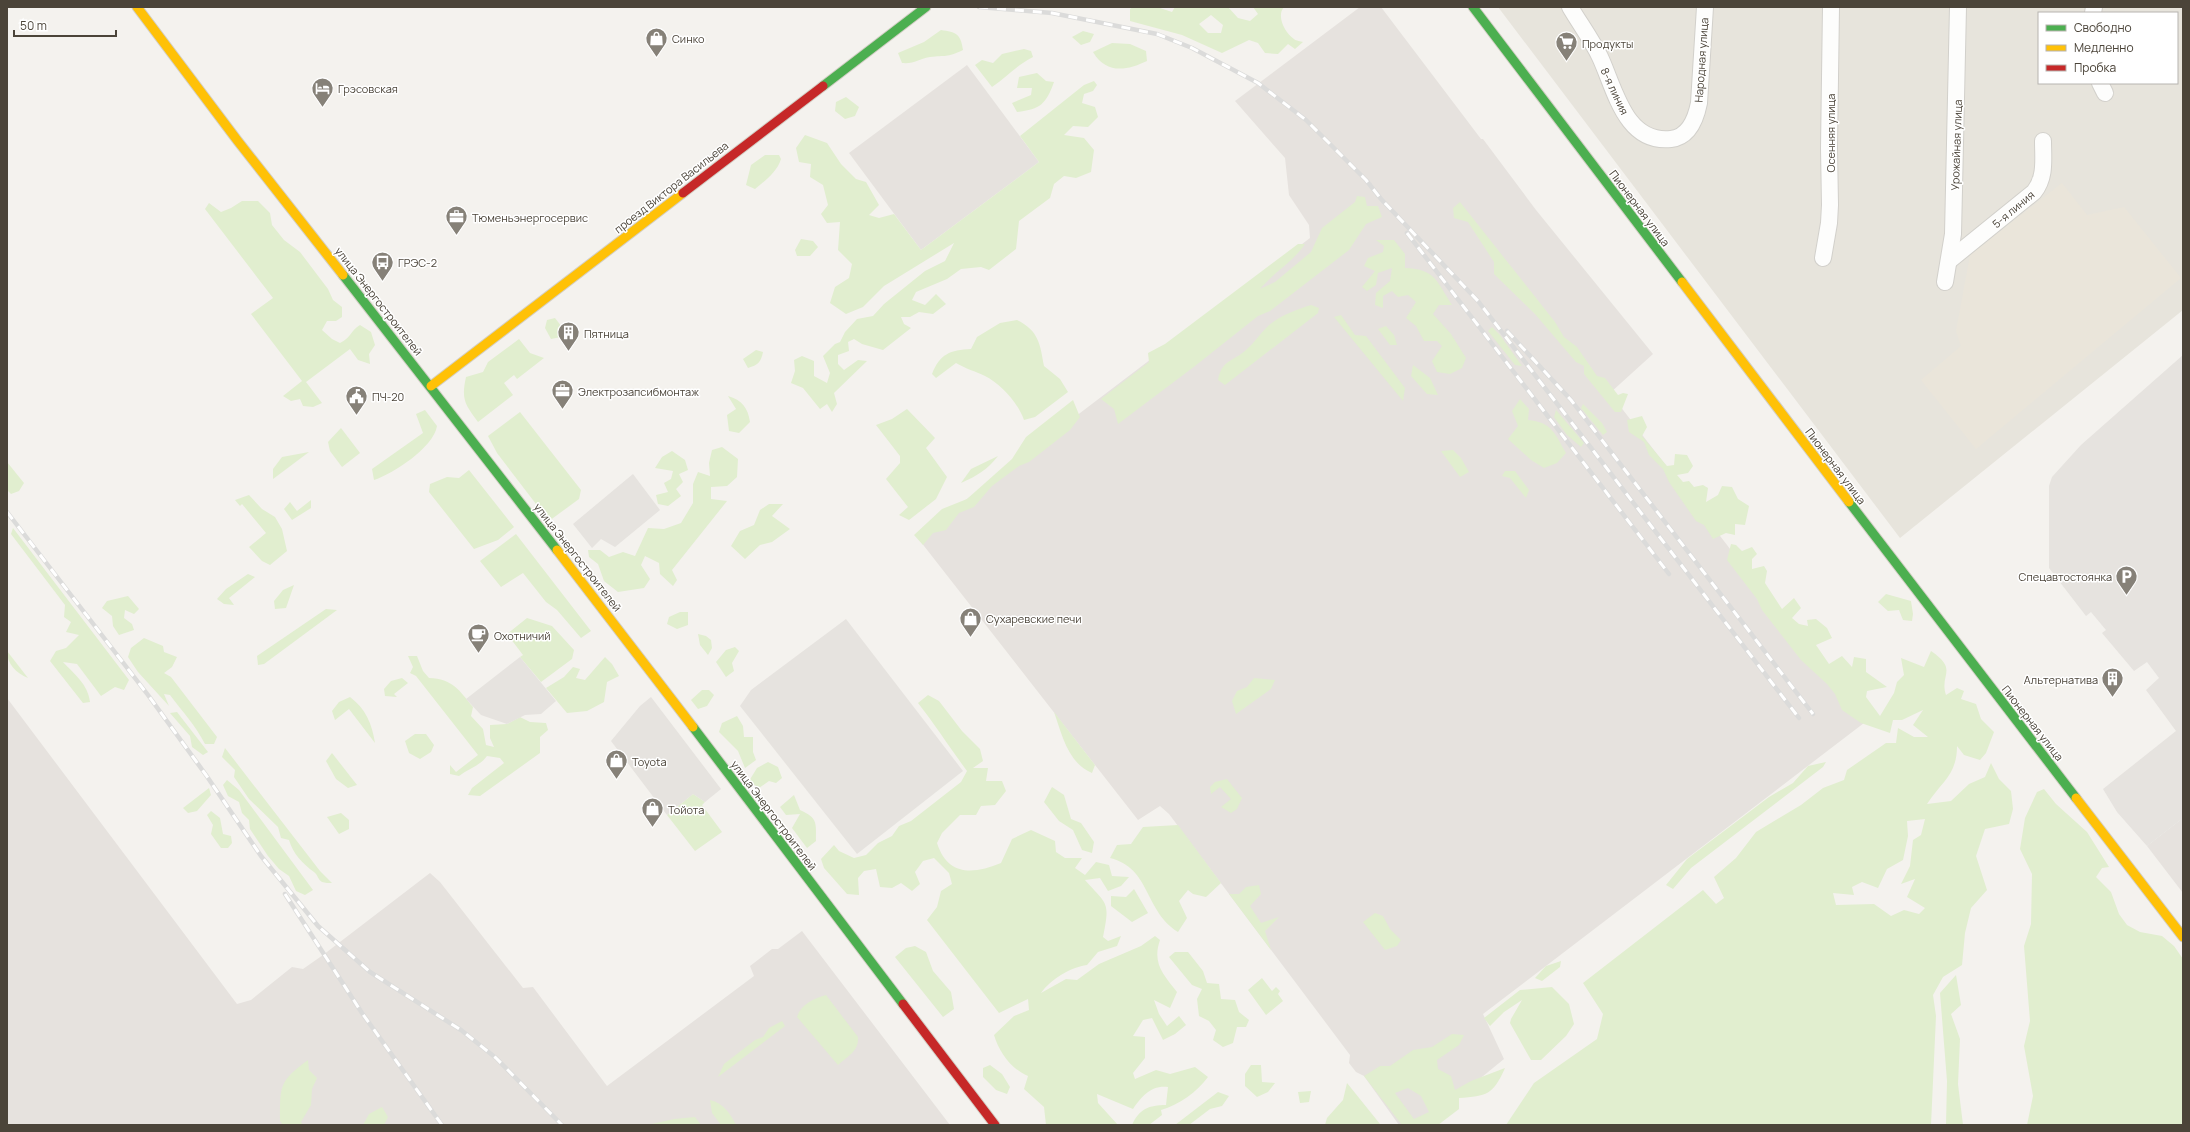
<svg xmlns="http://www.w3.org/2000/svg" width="2190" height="1132" font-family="Manrope,sans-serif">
<rect width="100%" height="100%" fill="#f4f2ee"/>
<path fill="#e7e4dc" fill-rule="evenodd" d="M1498 7H2183V310L1900 538ZM2039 13H2177V83H2039Z"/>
<g fill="#e6e2de">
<polygon points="1360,7 1381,7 1481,139 1483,139 1536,210 1653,354 1610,393 1864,723 1483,1014 1504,1059 1423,1125 1399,1125 1364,1076 1356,1072 1349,1063 1350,1055 1169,814 1160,806 1138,820 917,537 1310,238 1309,225 1289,195 1285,158 1235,101"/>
<polygon points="967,65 1039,162 921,250 849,153"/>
<polygon points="7,698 237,1004 251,1000 292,967 303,969 323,955 430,873 440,882 523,988 533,987 607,1086 754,976 750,966 772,949 778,949 802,931 950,1125 7,1125"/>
<polygon points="2183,818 2183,893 2147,846"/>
</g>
<polygon fill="#eae5da" points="2062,183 2087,215 2124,207 2181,278 1976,449 1921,380 1961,346 1956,331 1970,255"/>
<g fill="#e1eecf" fill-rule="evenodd">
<path d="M1133 7H1157L1172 12 1175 7H1228L1238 18 1250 21 1258 14 1253 7H1284C1276 16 1285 33 1294 39 1296 41 1301 41 1303 42L1295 49 1288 44 1278 54 1265 53 1258 43 1249 40 1222 53 1182 35 1130 21V9ZM1211 15 1223 25 1221 33H1208L1199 24Z"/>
<path d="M941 30C956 32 961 34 963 50 946 58 946 55 930 57 918 59 915 64 902 63L898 53 924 42Z"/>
<polygon points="1083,31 1094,34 1090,42 1081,45 1072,37"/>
<path d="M1112 43 1130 44 1146 51 1147 61C1126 71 1106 74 1093 52Z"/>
<path d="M1024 49 1031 51 1033 57C1017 65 1007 77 992 87L975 65 982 60 993 63 1002 54Z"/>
<path d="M1037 73 1046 81 1054 82C1046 104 1041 109 1017 112L1012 103 1031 95 1032 88H1017L1019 77Z"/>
<polygon points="1094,81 1097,85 1093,91 1084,94 1082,103 1095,107 1098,117 1088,127 1073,126 1064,135 1084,138 1094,150 1091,172 1076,178 1064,176 1054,184 1050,198 1019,221 1016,249 989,270 981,267 961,269 947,279 916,292 912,300 925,305 936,294 946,304 933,314 919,312 910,317 901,317 904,324 911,328 883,350 862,344 854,339 848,342 849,351 838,355 838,364 844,370 858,360 867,361 834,393 837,404 832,412 827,404 820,409 803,388 791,383 795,371 794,360 802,356 814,361 814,376 827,383 830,373 823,356 835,344 840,342 845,332 857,319 873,316 884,304 925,271 945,261 954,243 884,286 863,307 846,314 830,303 835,287 849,278 852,264 838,250 840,222 827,223 821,214 828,205 823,185 810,177 811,164 799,162 796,148 805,135 827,143 841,164 856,179 866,182 879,205 869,215 879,218 894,214 921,250 1039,162 1020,136 1084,85"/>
<polygon points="846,97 859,107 855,116 845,119 835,111 836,102"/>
<path d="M765 155H779L781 159C777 172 766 180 755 189L746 185 751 165Z"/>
<path d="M1357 196 1365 197 1367 206H1378L1382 217 1366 224 1349 250 1270 311 1258 316 1195 366 1118 424 1114 409 1101 399 1149 362 1148 353 1165 344 1298 244H1305C1293 262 1274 272 1260 289L1275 282 1311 252 1322 228 1355 202Z"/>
<path d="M242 201H258L270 213 272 225 284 240 300 252 328 289 333 300 342 307V317L336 321H327L322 330 332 339 340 343C352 337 350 331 360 325L371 332 375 345 369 354 370 364 358 360 350 349 306 382 322 403 313 407 303 406 300 399 291 401 283 396 302 381 251 314 273 298 205 209 209 203 221 212 231 208Z"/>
<polygon points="1460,202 1555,322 1564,337 1577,347 1597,376 1605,378 1618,395 1623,393 1628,394 1621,412 1615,412 1584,374 1584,366 1576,362 1535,314 1494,274 1494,262 1468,222 1454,218 1453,208"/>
<polygon points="801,239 813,241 818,247 810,256 797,256 795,250"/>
<path d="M1376 240H1394L1405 254V268C1436 269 1437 282 1452 305H1439L1433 314 1451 334 1466 358 1462 368 1450 374 1437 372 1432 361 1442 346 1437 341H1424L1416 326 1406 318 1416 302 1408 295 1398 297 1392 291 1383 296V308L1375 305 1376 293 1390 281 1392 268 1378 273 1376 285 1367 291 1362 287 1375 271 1364 266 1368 258 1383 252 1384 246Z"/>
<path d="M1311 305 1319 308 1318 313 1225 385 1218 380C1222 359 1233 362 1246 350 1254 343 1260 334 1267 327 1279 316 1295 310 1311 305Z"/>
<polygon points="1341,315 1355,335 1366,336 1405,388 1403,401 1334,317"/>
<polygon points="555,318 565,331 561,337 551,339 545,328 547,320"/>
<path d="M1017 320C1039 331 1040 344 1044 366L1060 379 1068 392 1035 417 1024 420C1018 403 1001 384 985 376 975 371 966 369 956 363L936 378 932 374C940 354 950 350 971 349L977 337 1000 323Z"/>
<polygon points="1386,326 1394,335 1397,345 1390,345 1378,329"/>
<polygon points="1492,327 1500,335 1522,366 1515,365 1488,331"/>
<path d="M519 339 530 353 544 358 517 379 514 375 504 383 513 395 478 422C465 404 461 400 466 377L483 372 488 362Z"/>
<path d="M756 350 763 352C761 362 758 365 748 368L743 359Z"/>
<polygon points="1413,365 1430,378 1438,395 1427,394 1411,376"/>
<path d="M728 396C742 400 748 408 750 422L739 433 729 431 727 415 736 409Z"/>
<path d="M1520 399 1529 409 1528 420C1552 422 1555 434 1566 453L1557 463 1544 468 1531 460 1508 439 1518 426 1512 411Z"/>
<polygon points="1073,400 1080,417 1070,430 1029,462 1019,466 992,486 974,507 959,513 946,530 933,533 923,545 914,535 942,509 967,499 1012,459 1026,437"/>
<polygon points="1583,404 1602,423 1607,432 1603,435 1581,408"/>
<polygon points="907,409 935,438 926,448 947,477 936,499 909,520 899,515 908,507 886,479 900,463 900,456 876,425 892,419"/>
<path d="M425 410 437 426C434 447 393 474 374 480L372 469 423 433 416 414Z"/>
<polygon points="1556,410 1584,443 1581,447 1567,435 1554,417"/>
<polygon points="520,412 581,490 579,499 549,521 497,453 488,436"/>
<polygon points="1642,416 1647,427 1642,436 1667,466 1674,465 1675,454 1687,455 1693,466 1688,473 1677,475 1683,482 1689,481 1694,487 1703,485 1708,488 1706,502 1718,495 1722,486 1732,487 1738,499 1749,506 1745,525 1735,524 1735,535 1726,533 1713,539 1704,525 1696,521 1669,482 1663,469 1649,455 1644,442 1629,432 1627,420"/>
<polygon points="341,428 360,453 342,467 330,451 328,442"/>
<polygon points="722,447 738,459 737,477 727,486 711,487 711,499 727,501 672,570 677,580 673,586 660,574 659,563 645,556 641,565 650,579 644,588 618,592 604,581 598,564 589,557 588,550 600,550 609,557 623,552 635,556 648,528 664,529 681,523 693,503 693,484 698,472 710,476 709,463 712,450"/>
<polygon points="1453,450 1461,458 1469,472 1460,477 1441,451"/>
<polygon points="672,451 685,460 688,470 679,474 683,482 676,489 681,496 668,506 658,504 656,495 668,492 664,483 671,479 673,471 655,468 662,457"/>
<polygon points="309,452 273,479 273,469 282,457"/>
<path d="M998 456C988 469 977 476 961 483L971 469Z"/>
<polygon points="7,462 24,483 19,491 11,494 7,490"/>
<polygon points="469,470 514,527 498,540 474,549 429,492 430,484 447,477 459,478"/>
<polygon points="1505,471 1515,471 1529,490 1526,498 1510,478 1502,476"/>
<polygon points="249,495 262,509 275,517 282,529 287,551 270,565 262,561 249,547 266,533 242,504 240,506 235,500"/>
<polygon points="311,500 311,508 292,520 284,509 290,502 297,511"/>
<polygon points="769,504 783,504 772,516 790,529 772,542 760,545 745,559 731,546 740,531 754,525 760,510"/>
<path d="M13 528 129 680 124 690 115 687 101 696 77 664 63 662C74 674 88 684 90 702L83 703 50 661 56 651 66 648 79 635 66 632 71 622 64 617 65 605 11 534Z"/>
<polygon points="516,534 591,631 581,638 557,610 546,602 523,573 501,587 480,561"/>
<path d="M1731 544 1736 545 1742 551 1752 547 1757 554 1752 559V569L1764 566 1767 571 1765 583 1782 609 1794 598 1801 608 1792 618 1799 624 1808 626 1807 620 1816 619 1827 628 1832 638 1816 645 1829 664 1842 656 1852 667 1854 657 1866 659V672L1887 687 1867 691 1866 697 1880 716 1894 693 1897 682 1904 675 1901 658 1924 667 1931 651C1959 670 1939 674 1946 695L1957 688 1964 691 1961 699 1976 704 1981 719 1994 732 1986 753 1980 760 1964 755 1957 746C1957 775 1942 781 1927 804L1951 801 1969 784 1985 777 1991 763 1999 779 2011 791 2013 809 2009 824 1985 829 1976 856 1987 890 1971 908 1965 933 1962 965 1943 977 1933 995 1936 1016 1931 1125H1506L1534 1083 1597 1039 1603 1014 1583 983 1703 890 1716 904 1724 898 1714 877 1736 858 1756 832 1801 805 1823 788 1844 780 1847 770 1886 743H1896L1898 728 1914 737H1928L1913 725 1923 710 1902 720H1893L1890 733 1861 723 1842 710 1835 694 1827 684 1801 660 1762 610 1757 599 1727 560ZM1925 819 1921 835 1913 840 1910 866 1901 884 1915 879 1907 897 1925 908 1919 914 1904 910 1891 916 1874 904 1836 905 1833 893 1854 895 1852 887 1862 882 1878 888 1887 869 1903 860 1908 836 1907 821Z"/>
<polygon points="248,574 255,577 229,598 234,605 224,604 217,599 226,589"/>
<polygon points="294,585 286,608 275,609 274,601 283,590"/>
<polygon points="1886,594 1911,601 1913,614 1912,621 1903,620 1899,610 1888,611 1878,602"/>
<polygon points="128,596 139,609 134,614 125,610 124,618 132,624 134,630 119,635 113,626 112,616 102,608 107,601"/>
<polygon points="326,609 337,610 264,664 258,665 257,656"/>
<polygon points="680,612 688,612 688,625 677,629 667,624 669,617"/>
<polygon points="527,618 552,626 574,650 572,659 541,682 520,657 523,655 507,634"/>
<polygon points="698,634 706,636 711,640 712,648 708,655 700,645"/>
<path d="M144 638 163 646 164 652 177 657 172 667 164 673 171 677 217 737 214 744H205C196 726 182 711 170 695L164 694 169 706 138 672 128 657 131 648Z"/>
<polygon points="735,647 739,651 732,663 734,671 726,677 716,662 726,650"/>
<path d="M7 651 28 678C16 673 7 664 7 651Z"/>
<path d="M408 656H417L423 671 429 678C453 679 459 690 473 707L471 716 483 729 486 745 494 747 490 738V725L507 724 520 717 530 722 546 723 548 730 540 737V753L480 796 468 795 472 788 504 763 500 758 487 756C480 766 468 769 459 776L450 774V765L456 772 478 755 416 676 410 673 413 667Z"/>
<polygon points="605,657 612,664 619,676 607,682 604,702 587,711 567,713 546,688 564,677 573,667 580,669 576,678 585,680"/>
<polygon points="402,678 408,683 394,694 397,697 385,696 384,689 391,681"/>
<polygon points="1254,678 1275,680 1271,689 1236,714 1232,701 1237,691 1247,687"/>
<polygon points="702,690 709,690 714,695 707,706 698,709 691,700"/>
<path d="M928 695 939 701 962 731 980 749 983 761 973 768H988L986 781H1002L1006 791 995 805 981 806 976 815H960L942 833 937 843C948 877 974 874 1001 863L1012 839 1031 830 1055 841 1056 852 1065 858H1082L1075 868 1085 875 1096 862 1109 865 1112 876 1129 877 1121 886 1108 891 1100 878 1085 880C1108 906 1110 901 1103 937L1108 941 1121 936 1117 946 1098 952 1087 965C1071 967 1051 979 1041 993L1066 979 1077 980 1099 964 1141 946 1155 936 1160 940C1152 963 1163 974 1177 992L1170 1008 1154 1000 1159 1014 1167 1026 1179 1016 1186 1025 1175 1034 1163 1040 1152 1018 1143 1020 1133 1036 1145 1037V1058L1133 1073 1135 1079 1156 1070 1170 1074 1195 1067 1208 1077C1197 1092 1179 1105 1161 1110L1162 1115 1149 1125H1132C1139 1109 1149 1105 1166 1105L1168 1087C1151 1085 1142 1096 1133 1109L1097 1094 1098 1103 1118 1125H1046L1044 1107 1024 1089 1028 1076C1011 1069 999 1052 994 1035L1014 1016 1029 1010 1028 999 999 1013 927 920 937 907 941 891 952 884 949 873 934 858 923 861 915 872 920 884 912 891 901 883 892 888 880 887 876 869 864 871 858 878 859 895 847 894 824 868 821 859 834 845 839 851 854 858 866 855 878 843 892 836 899 826 911 821 961 782 967 771C950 748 936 726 918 703Z"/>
<path d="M350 697C366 709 372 724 375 743L349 709 335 720 332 711 339 702Z"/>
<polygon points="177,712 208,752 203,755 192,747 190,736 170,713"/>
<path d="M1054 712 1095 765 1092 773C1068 763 1062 735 1054 712Z"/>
<polygon points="737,716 743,726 744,737 753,737 753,752 756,760 745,768 738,751 719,732 722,723"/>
<polygon points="415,734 426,734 434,745 431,752 420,759 409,753 405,741"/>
<path d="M225 748 320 871 332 883C329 883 325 883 322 882 318 880 318 875 314 872 303 864 293 854 289 840L281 838 278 827 249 799 234 777 235 770 222 757Z"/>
<polygon points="332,753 357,785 348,788 336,779 326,761"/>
<polygon points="768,762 778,767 782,778 776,783 769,781 759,788 749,781 757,768"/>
<polygon points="1826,762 1823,767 1691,868 1673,889 1666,885 1687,859 1769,797 1793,783 1808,766"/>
<polygon points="1227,779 1242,798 1237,809 1231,813 1221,807 1231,799 1220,787 1211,794 1210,787 1215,782"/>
<polygon points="227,780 239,790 313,890 305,895 296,891 289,876 279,869 268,856 250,829 249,820 242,813 239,802 228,796 223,785"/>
<polygon points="1052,787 1064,795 1071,819 1081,823 1094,842 1092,853 1082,850 1073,830 1059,821 1044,802"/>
<polygon points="209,788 211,795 197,811 188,813 183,808"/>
<polygon points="2044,789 2056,804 2087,832 2109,867 2102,868 2096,877 2111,892 2119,914 2127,925 2140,932 2162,936 2174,946 2183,959 2183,1125 2027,1125 2033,1096 2024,1046 2030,1021 2024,946 2031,924 2032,874 2020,849 2025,818 2037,792"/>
<polygon points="693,794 705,802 702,805 722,832 695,851 667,815"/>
<path d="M794 795 800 810C818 818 816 823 816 841L807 848 792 828 800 814 786 815 780 807Z"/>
<polygon points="211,811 220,818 223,834 231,836 232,843 228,848 221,848 211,834 213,825 207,815"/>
<polygon points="341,813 349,820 349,829 339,834 327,817"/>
<path d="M1178 825 1221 883 1206 897 1193 894 1188 890 1179 901 1187 918 1178 932C1144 911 1151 868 1110 858L1117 845 1131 844 1143 827Z"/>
<polygon points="1259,885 1261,894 1250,906 1261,923 1279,917 1265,931 1271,950 1229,894 1239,894 1246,887"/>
<polygon points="1134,889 1148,913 1132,922 1111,906 1111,896 1126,897"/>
<polygon points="1375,913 1383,916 1390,929 1401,940 1397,946 1385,950 1363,922"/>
<polygon points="915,946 926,952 933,971 951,992 954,1009 943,1017 895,957 906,948"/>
<polygon points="1175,952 1188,952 1203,971 1207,983 1219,984 1221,999 1235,1000 1239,1012 1249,1020 1246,1027 1237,1027 1233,1043 1223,1047 1213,1040 1216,1030 1209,1021 1199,1016 1197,999 1202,989 1192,985 1169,957"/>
<polygon points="1561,961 1560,967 1542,981 1535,978 1546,966"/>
<polygon points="1956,975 1961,1005 1951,1014 1960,1039 1958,1084 1963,1125 1946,1125 1947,1081 1940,993"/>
<polygon points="1262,978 1272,991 1276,987 1280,991 1278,994 1283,1001 1266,1015 1248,990"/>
<polygon points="1552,987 1569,1004 1574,1024 1566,1036 1541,1060 1531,1060 1510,1023 1511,1019 1522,1000 1504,1012 1490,1026 1484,1018 1520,990"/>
<path d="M826 995 858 1037C859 1051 848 1056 838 1065L797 1017C801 1004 813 999 826 995Z"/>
<polygon points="782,1021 785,1026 718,1077 724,1064 755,1040 763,1037 769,1028"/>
<path d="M1452 1034 1464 1035 1459 1045 1437 1060 1438 1069 1451 1076 1455 1090 1471 1081 1505 1068C1493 1095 1487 1096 1459 1098V1109L1438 1125H1402L1364 1076 1380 1066H1390L1413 1050 1432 1047ZM1408 1088 1421 1096 1429 1112 1414 1119 1395 1093Z"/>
<path d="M308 1060 309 1070 317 1078 312 1089 311 1105 301 1122 303 1125H283L280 1121C280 1086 279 1081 308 1060Z"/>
<polygon points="990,1065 1002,1074 1010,1087 1007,1094 996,1090 983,1077 983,1068"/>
<polygon points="1251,1065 1261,1065 1262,1082 1275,1083 1268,1092 1257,1097 1245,1086 1245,1074"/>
<polygon points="1347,1083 1380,1124 1379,1125 1325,1125 1327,1118 1343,1100"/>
<polygon points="1311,1091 1309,1102 1300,1103 1298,1092"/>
<polygon points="1218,1092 1229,1096 1222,1106 1210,1109 1189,1125 1175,1125"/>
<path d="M710 1100C723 1103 730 1113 736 1125H721L712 1113Z"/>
<polygon points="382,1107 388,1117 384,1125 363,1125 369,1114"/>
<polygon points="695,1117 701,1125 647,1125 674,1119"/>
</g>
<g fill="#e6e3df">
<polygon points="2183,355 2183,818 2147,846 2117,812 2103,789 2176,731 2146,690 2159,678 2147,662 2134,671 2102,633 2106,630 2091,612 2086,616 2049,568 2049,486 2052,477 2081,445"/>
<polygon points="633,474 660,510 615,547 601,539 592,548 573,524"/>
<polygon points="846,619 963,771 857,854 740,706 751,690"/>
<polygon points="520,657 556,701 541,714 525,715 507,724 481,715 466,699"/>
<polygon points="651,697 721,789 705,802 693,794 667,815 611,741 640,706"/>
</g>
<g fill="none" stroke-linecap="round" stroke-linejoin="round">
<defs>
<g id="street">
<path d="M1570 7C1580 24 1592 40 1600 57 1615 89 1625 144 1671 139 1689 137 1696 118 1699 103L1705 7"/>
<polyline points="2093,13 2094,7"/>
<polyline points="2100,83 2105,93"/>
<polyline points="1823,258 1829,223 1830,205 1829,148 1831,7"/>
<path d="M1950 260 2034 192C2046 177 2043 159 2043 141"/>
<polyline points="1945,282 1953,234 1958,7"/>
</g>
<g id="fast">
<polyline points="1473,7 1682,282"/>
<polyline points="823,86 926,7"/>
<polyline points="343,275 557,550"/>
<polyline points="1849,502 2076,798"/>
<polyline points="693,727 903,1004"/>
</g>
<g id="slow">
<polyline points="137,7 237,140 343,275"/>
<polyline points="1682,282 1849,502"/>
<polyline points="431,386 683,193"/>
<polyline points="557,550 693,727"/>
<polyline points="2076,798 2183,937"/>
</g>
<g id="jam">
<polyline points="683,193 823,86"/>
<polyline points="903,1004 995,1125"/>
</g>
</defs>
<use href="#street" stroke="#d2d0cb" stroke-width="18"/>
<use href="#fast" stroke="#d3cfc5" stroke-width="11"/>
<use href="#slow" stroke="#d3cfc5" stroke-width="11"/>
<use href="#jam" stroke="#d3cfc5" stroke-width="11"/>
<use href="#street" stroke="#fdfdfc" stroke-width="16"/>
<use href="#fast" stroke="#4caf50" stroke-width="9"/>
<use href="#slow" stroke="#ffc107" stroke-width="9"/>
<use href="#jam" stroke="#c62828" stroke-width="9"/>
<defs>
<g id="rail">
<polyline points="979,7 1052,13 1157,34 1192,48 1258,83 1306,120 1366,180 1381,199 1478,301 1799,718"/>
<polyline points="1407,233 1669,574"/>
<polyline points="1507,331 1571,400 1813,714"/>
<polyline points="7,512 148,695 206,775 261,856 318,926 370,972 461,1030 496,1058 562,1125"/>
<polyline points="285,894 362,1013 442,1125"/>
</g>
</defs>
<use href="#rail" stroke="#dbdbda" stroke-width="4.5"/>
<use href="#rail" stroke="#fff" stroke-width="3" stroke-dasharray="9" stroke-linecap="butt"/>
</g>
<defs>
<symbol id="shop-pin" viewBox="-11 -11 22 30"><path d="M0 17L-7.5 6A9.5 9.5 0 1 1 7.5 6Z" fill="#868178" stroke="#fff"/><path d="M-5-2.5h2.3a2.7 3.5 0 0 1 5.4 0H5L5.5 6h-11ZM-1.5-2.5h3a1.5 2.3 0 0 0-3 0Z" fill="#fff"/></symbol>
<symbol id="supermarket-pin" viewBox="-11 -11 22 30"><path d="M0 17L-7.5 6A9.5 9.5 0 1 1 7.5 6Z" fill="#868178" stroke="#fff"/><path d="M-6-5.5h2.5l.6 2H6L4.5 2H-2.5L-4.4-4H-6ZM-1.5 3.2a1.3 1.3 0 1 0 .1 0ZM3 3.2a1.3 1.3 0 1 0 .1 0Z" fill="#fff"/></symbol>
<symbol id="hotel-pin" viewBox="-11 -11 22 30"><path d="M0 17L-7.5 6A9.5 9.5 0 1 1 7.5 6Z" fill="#868178" stroke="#fff"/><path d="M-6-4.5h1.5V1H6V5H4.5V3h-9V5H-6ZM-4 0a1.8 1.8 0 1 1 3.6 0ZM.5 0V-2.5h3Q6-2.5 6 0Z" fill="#fff"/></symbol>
<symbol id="office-pin" viewBox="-11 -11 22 30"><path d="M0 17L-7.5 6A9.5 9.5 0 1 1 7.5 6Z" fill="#868178" stroke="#fff"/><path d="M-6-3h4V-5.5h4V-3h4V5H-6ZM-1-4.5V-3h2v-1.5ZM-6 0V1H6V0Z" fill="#fff"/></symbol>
<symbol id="bus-pin" viewBox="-11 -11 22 30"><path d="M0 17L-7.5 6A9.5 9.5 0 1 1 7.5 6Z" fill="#868178" stroke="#fff"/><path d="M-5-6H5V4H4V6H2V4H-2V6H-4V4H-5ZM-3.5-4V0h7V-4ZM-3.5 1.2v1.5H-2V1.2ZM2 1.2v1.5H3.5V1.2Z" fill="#fff"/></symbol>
<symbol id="building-pin" viewBox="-11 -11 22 30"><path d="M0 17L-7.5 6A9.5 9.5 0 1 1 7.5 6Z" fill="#868178" stroke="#fff"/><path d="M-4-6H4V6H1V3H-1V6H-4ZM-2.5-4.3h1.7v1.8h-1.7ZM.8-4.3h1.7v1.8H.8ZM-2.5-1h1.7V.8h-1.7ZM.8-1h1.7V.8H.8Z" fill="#fff"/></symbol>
<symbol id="civic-pin" viewBox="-11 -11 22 30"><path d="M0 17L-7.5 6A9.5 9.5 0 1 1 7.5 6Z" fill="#868178" stroke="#fff"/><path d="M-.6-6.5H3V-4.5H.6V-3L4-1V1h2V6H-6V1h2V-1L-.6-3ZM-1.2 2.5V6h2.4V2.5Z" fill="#fff"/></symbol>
<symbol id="parking-pin" viewBox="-11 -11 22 30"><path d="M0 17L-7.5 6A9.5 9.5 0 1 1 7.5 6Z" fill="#868178" stroke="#fff"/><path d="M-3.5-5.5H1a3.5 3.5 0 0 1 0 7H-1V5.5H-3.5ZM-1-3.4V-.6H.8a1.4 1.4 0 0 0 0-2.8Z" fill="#fff"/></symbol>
<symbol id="cafe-pin" viewBox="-11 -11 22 30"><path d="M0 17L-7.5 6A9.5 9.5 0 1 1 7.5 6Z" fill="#868178" stroke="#fff"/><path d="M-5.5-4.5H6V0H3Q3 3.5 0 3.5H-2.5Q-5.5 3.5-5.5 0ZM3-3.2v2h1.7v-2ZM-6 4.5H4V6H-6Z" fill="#fff"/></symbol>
</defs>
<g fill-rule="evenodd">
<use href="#shop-pin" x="644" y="26" width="25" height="34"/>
<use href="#supermarket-pin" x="1554" y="30" width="25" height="34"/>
<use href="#hotel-pin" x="310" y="76" width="25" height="34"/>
<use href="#office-pin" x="444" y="204" width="25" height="34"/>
<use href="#bus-pin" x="370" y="250" width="25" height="34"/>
<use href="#building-pin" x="556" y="320" width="25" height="34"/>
<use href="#office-pin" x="550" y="378" width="25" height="34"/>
<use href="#civic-pin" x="344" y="384" width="25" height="34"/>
<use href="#parking-pin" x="2114" y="564" width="25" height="34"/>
<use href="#shop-pin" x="958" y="606" width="25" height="34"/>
<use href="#cafe-pin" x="466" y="622" width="25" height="34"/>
<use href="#building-pin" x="2100" y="666" width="25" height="34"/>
<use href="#shop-pin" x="604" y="748" width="25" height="34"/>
<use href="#shop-pin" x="640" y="796" width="25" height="34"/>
</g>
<g text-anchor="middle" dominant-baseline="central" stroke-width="3" stroke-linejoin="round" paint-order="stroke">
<g font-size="11" fill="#4b4439" stroke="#fff" text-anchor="start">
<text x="672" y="38">Синко</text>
<text x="1582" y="43">Продукты</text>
<text x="338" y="88">Грэсовская</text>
<text x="472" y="217">Тюменьэнергосервис</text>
<text x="398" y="262">ГРЭС-2</text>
<text x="584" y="333">Пятница</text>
<text x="578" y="391">Электрозапсибмонтаж</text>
<text x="372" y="396">ПЧ-20</text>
<text x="2112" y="576" text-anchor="end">Спецавтостоянка</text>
<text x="986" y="618">Сухаревские печи</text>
<text x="494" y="635">Охотничий</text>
<text x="2098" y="679" text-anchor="end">Альтернатива</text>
<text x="632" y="761">Toyota</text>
<text x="668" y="809">Тойота</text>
</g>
<g font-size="11" fill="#4b4439" stroke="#fff">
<text transform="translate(1701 60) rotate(-86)">Народная улица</text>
<text transform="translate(1615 91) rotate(65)">8-я линия</text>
<text transform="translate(1830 133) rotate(-90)">Осенняя улица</text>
<text transform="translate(1956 145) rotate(-88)">Урожайная улица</text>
<text transform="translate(671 187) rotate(-38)">проезд Виктора Васильева</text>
<text transform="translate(1640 208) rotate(53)">Пионерная улица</text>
<text transform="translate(2013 209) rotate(-40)">5-я линия</text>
<text transform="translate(379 301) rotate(52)">улица Энергостроителей</text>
<text transform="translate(1836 466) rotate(53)">Пионерная улица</text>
<text transform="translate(578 557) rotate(52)">улица Энергостроителей</text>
<text transform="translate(2033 723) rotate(52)">Пионерная улица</text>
<text transform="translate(774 815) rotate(53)">улица Энергостроителей</text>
</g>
</g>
<rect width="2190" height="1132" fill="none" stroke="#4b4439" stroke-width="16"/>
<rect x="2038" y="12" width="140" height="72" fill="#ffffff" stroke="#b7b4b0"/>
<rect x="2046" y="25" width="20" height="6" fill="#4caf50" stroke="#b7b4b0"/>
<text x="2074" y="32" font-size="12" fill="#4b4439">Свободно</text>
<rect x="2046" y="45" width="20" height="6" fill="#ffc107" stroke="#b7b4b0"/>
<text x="2074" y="52" font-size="12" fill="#4b4439">Медленно</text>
<rect x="2046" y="65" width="20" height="6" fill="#c62828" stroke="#b7b4b0"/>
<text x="2074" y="72" font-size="12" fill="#4b4439">Пробка</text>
<path d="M14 30v6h102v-6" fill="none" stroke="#4b4439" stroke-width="2"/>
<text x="20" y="30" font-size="12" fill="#4b4439" stroke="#ffffff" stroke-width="3" paint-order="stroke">50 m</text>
</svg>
